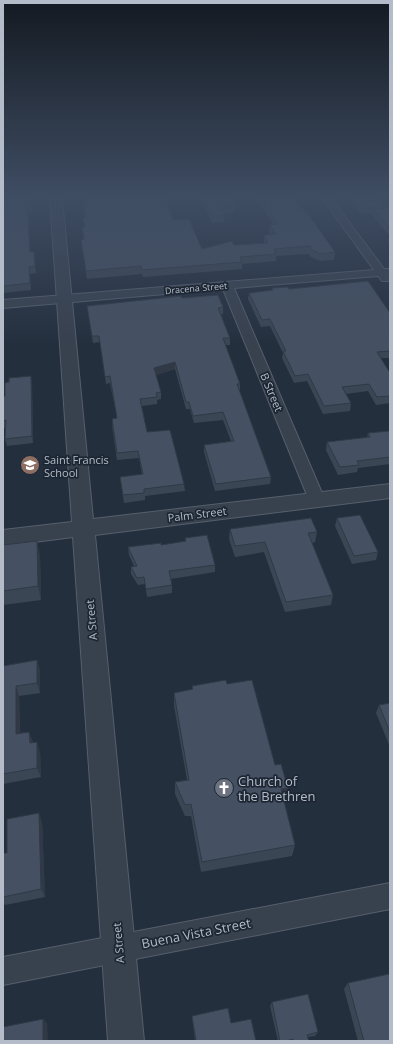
<svg xmlns="http://www.w3.org/2000/svg" width="393" height="1044" font-family="'Open Sans',sans-serif">
<rect width="100%" height="100%" fill="#242f3e"/>
<g fill="none" stroke-linecap="round" stroke-linejoin="round">
<defs>
<g id="minor">
<polygon points="322,198 331,198 384,269 390,269 390,281 382,281 378,276 234,288 325,500 323,504 317,506 311,504 309,500 223,289 3,308 3,300 374,270"/>
<polygon points="390,883 390,909 3,985 3,957"/>
</g>
<polygon id="tertiary" points="50,198 62,198 93,519 390,484 390,498 95,535 144,1041 108,1041 73,537 3,546 3,530 72,522"/>
</defs>
<use href="#minor" stroke="#565f6c" stroke-width="2"/>
<use href="#tertiary" stroke="#565f6c" stroke-width="2"/>
<use href="#minor" fill="#38414e" fill-rule="evenodd"/>
<use href="#tertiary" fill="#38414e" fill-rule="evenodd"/>
</g>
<g fill="#3b4654">
<polygon points="3,198 31,198 32,212 29,213 30,252 35,258 36,273 30,274 31,290 3,293"/>
<polygon points="83,198 165,198 165,199 173,220 202,249 264,243 264,235 271,235 269,232 270,225 273,224 263,208 261,209 254,198 295,198 335,252 334,260 320,261 311,257 309,254 276,256 276,261 242,264 242,269 143,277 142,274 87,279 81,240 84,240 84,227 83,218 85,218"/>
<polygon points="200,198 232,198 235,205 235,212 224,213 225,215 224,222 212,223"/>
<polygon points="347,198 378,198 385,206 384,209 390,208 390,243 388,241 389,235 372,215 373,213 361,214"/>
<polygon points="272,288 289,289 390,313 390,358 381,358 390,373 390,403 376,405 368,391 346,394 351,403 350,411 323,414 307,381 294,383 282,358 283,353 270,326 261,327 248,299 249,293 272,290"/>
<polygon points="182,298 223,307 223,314 221,314 230,338 230,345 225,345 240,384 240,391 271,477 270,484 215,491 204,452 204,445 231,441 223,420 194,423 190,409 186,409 175,369 156,375 161,392 161,399 157,400 157,404 142,406 147,432 184,484 185,491 145,496 145,500 124,503 120,477 142,475 139,458 117,460 112,426 117,418 110,383 106,384 100,342 93,343 87,306"/>
<polygon points="32,383 33,443 7,446 5,439 5,428 3,428 3,397 5,396"/>
<polygon points="390,432 390,464 358,468 357,472 338,475 326,450 327,442 367,437 368,433"/>
<polygon points="337,518 378,552 376,560 352,564 335,526"/>
<polygon points="230,529 317,532 315,542 312,543 333,595 331,605 285,612 264,552 235,557 229,539"/>
<polygon points="185,538 215,565 215,572 171,579 172,585 172,593 147,597 145,584 138,585 131,574 131,567 134,566 129,555 128,547 161,545 186,542"/>
<polygon points="3,545 40,555 41,600 3,605 3,618"/>
<polygon points="37,660 40,671 40,693 19,696 20,733 29,732 33,743 40,752 41,777 3,784 3,666"/>
<polygon points="227,684 288,788 285,799 283,800 295,845 292,856 201,872 191,816 185,816 175,794 175,782 187,780 174,706 174,693 192,690 192,686"/>
<polygon points="390,703 390,747 376,713 379,705"/>
<polygon points="42,822 45,897 5,905 3,902 3,853 7,853"/>
<polygon points="348,983 390,1041 358,1041 344,989"/>
<polygon points="272,1002 318,1032 315,1036 308,1037 309,1041 278,1041 270,1006"/>
<polygon points="192,1016 231,1023 256,1041 195,1041"/>
</g>
<g fill="#303945">
<polygon points="27,206 29,213 31,259 30,252"/>
<polygon points="34,252 35,258 36,273 35,266"/>
<polygon points="29,267 30,274 31,290 30,283"/>
<polygon points="175,362 175,369 155,375 154,368"/>
<polygon points="31,376 32,383 33,443 32,436"/>
<polygon points="37,541 40,555 41,600 38,586"/>
<polygon points="37,660 40,671 40,693 37,683"/>
<polygon points="16,686 19,696 20,744 16,734"/>
<polygon points="29,732 33,742 33,753 30,743"/>
<polygon points="37,742 40,752 41,777 37,768"/>
<polygon points="288,788 285,799 278,801 281,789"/>
<polygon points="39,813 42,822 45,897 41,889"/>
<polygon points="43,1019 47,1023 48,1041 43,1041"/>
</g>
<g fill="#455162" stroke="#303945">
<polygon points="3,198 31,198 31,206 27,206 30,252 34,252 35,266 29,267 30,283 3,286"/>
<polygon points="83,198 165,198 173,220 189,219 202,249 232,241 234,245 268,243 264,235 276,234 270,225 278,224 264,201 261,202 259,198 295,198 305,212 307,212 335,252 321,254 312,250 310,246 274,249 276,254 240,257 242,262 142,270 141,266 86,271 81,240 84,239 82,227 85,227 83,218 86,218"/>
<polygon points="203,198 232,198 235,205 220,206 225,215 212,216"/>
<polygon points="354,198 378,198 385,206 362,208"/>
<polygon points="390,208 390,228 373,209"/>
<polygon points="368,281 390,313 390,351 377,352 390,373 390,396 377,397 369,384 342,387 351,403 324,406 308,374 295,376 283,351 286,351 270,319 262,320 249,293 273,290 272,288 288,287 289,289"/>
<polygon points="218,295 223,307 218,308 230,338 223,338 240,384 237,384 271,477 216,484 204,445 234,441 223,412 193,416 189,402 186,402 175,362 154,368 161,392 156,393 157,397 140,399 147,432 170,430 184,484 144,489 144,493 123,495 120,477 143,474 138,451 117,453 112,419 117,418 110,376 105,377 99,336 92,336 87,306 181,296 182,298"/>
<polygon points="31,376 32,436 5,439 6,420 3,421 3,397 5,396 5,383 9,382 9,378"/>
<polygon points="389,431 390,432 390,457 357,461 359,465 340,467 327,442 370,437 368,433"/>
<polygon points="360,515 378,552 354,556 337,518"/>
<polygon points="311,518 317,532 308,533 333,595 286,602 265,542 235,546 230,529"/>
<polygon points="207,535 215,565 169,571 172,585 146,589 144,577 137,578 131,567 137,566 128,547 161,543 161,545 186,541 185,538"/>
<polygon points="37,541 38,586 3,591 3,545"/>
<polygon points="37,660 37,683 16,686 16,734 29,732 30,743 37,742 37,768 3,774 3,666"/>
<polygon points="226,680 227,684 252,680 275,765 281,764 288,788 281,789 295,845 202,862 191,804 185,805 175,782 189,780 174,693 193,689 192,686"/>
<polygon points="390,703 390,732 379,705"/>
<polygon points="39,813 41,889 3,897 3,853 7,853 7,819"/>
<polygon points="389,974 390,977 390,1041 364,1041 348,983"/>
<polygon points="308,994 318,1032 307,1035 309,1041 293,1041 293,1039 286,1041 280,1041 272,1002"/>
<polygon points="228,1008 231,1023 251,1019 256,1041 196,1041 192,1016"/>
<polygon points="43,1019 43,1041 3,1041 3,1027"/>
</g>
<linearGradient id="sky" x2="0" y2="1"><stop stop-color="#141a22"/><stop offset="0.57" stop-color="#3f4d63"/><stop offset="1" stop-color="#3f4d63" stop-opacity="0"/></linearGradient>
<rect width="393" height="345" fill="url(#sky)"/>
<defs>
<symbol id="school-disc" viewBox="-11 -11 22 22"><circle r="9.5" fill="#8d6e63" stroke="#1d2633"/><path d="M0-5L7-2L0 1L-7-2ZM-4 1L0 2.5L4 1V4Q0 6-4 4Z" fill="#fff"/></symbol>
<symbol id="church-disc" viewBox="-11 -11 22 22"><circle r="9.5" fill="#6b7280" stroke="#1d2633"/><path d="M-1.2-6h2.4v3.5h3.3v2.4h-3.3V6h-2.4V-.1h-3.3v-2.4h3.3Z" fill="#fff"/></symbol>
</defs>
<g fill-rule="evenodd">
<use href="#school-disc" x="19" y="454" width="22" height="22"/>
<use href="#church-disc" x="213" y="777" width="22" height="22"/>
</g>
<g text-anchor="middle" dominant-baseline="central" stroke-width="3.5" stroke-linejoin="round" paint-order="stroke">
<g font-size="9" fill="#b4bcc9" stroke="#1d2633">
<text transform="translate(196 288) rotate(-5)">Dracena Street</text>
</g>
<g font-size="11" fill="#b4bcc9" stroke="#1d2633">
<text transform="translate(272 392) rotate(67)">B Street</text>
<text transform="translate(197 514) rotate(-7)">Palm Street</text>
<text transform="translate(91 620) rotate(-95)">A Street</text>
<text transform="translate(118 943) rotate(-95)">A Street</text>
</g>
<g font-size="11" fill="#b4bcc9" stroke="#1d2633" text-anchor="start">
<text x="44" y="459">Saint Francis<tspan x="44" dy="13">School</tspan></text>
</g>
<g font-size="13" fill="#b4bcc9" stroke="#1d2633" text-anchor="start">
<text x="238" y="781">Church of<tspan x="238" dy="15">the Brethren</tspan></text>
</g>
<g font-size="13" fill="#b4bcc9" stroke="#1d2633">
<text transform="translate(196 933) rotate(-11)">Buena Vista Street</text>
</g>
</g>
<rect width="393" height="1044" fill="none" stroke="#b4bcc9" stroke-width="8"/>
</svg>
